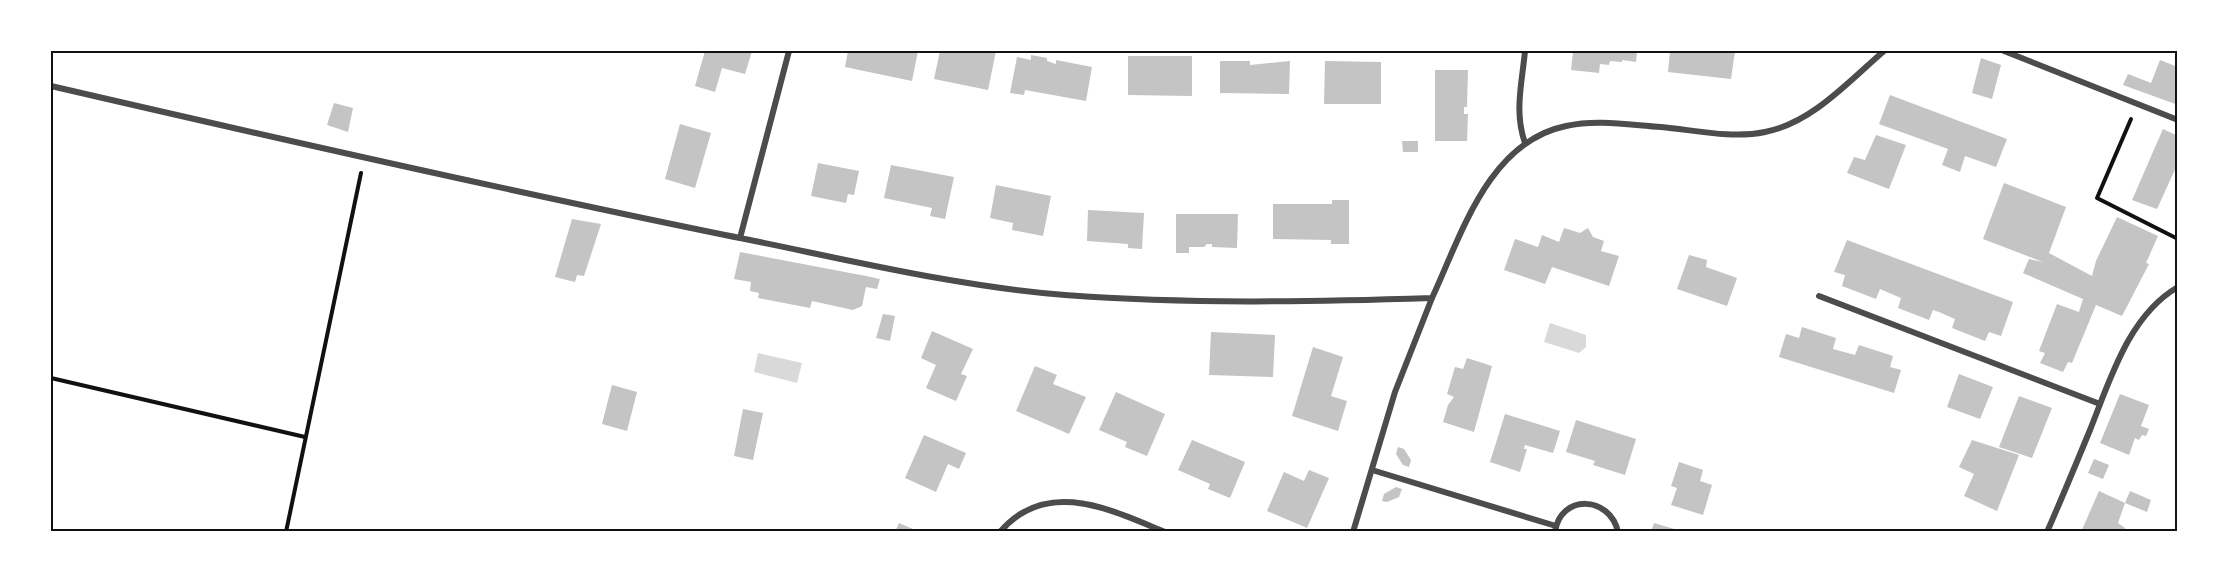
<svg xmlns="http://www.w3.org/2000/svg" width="2229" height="583" font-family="Helvetica,sans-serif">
<rect width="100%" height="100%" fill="#fff"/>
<g fill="#d9d9d9">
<polygon points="1550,323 1586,335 1586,347 1579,353 1544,342"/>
<polygon points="758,353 802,363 797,383 754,372"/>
</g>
<g fill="#c4c4c4">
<polygon points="705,51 752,51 745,74 722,68 715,92 695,86"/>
<polygon points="848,51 918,51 912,81 845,67"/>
<polygon points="940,51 996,51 988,90 934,79"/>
<polygon points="1573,51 1637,51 1636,62 1622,60 1622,62 1610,61 1609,65 1600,64 1599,73 1571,70"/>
<polygon points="1670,51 1735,51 1731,79 1668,72"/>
<polygon points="1031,55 1047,58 1047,61 1056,64 1056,60 1092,67 1086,101 1025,90 1024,95 1010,93 1017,57 1031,60"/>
<polygon points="1128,56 1192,56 1192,96 1128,95"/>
<polygon points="1981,58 2001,65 1992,99 1972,93"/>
<polygon points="2160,60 2178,67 2178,105 2123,85 2128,74 2151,83"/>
<polygon points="1220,61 1250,61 1250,65 1290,61 1289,94 1220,93"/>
<polygon points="1325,61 1381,62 1381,104 1324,104"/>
<polygon points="1435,70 1468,70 1467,107 1464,107 1464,114 1468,114 1467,141 1435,141"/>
<polygon points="1890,95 2007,139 1996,167 1965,156 1960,172 1942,165 1948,149 1879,124"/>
<polygon points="334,103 353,108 348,132 327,125"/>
<polygon points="680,124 711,133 695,188 665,179"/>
<polygon points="2163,129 2178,136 2178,163 2157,209 2132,200"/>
<polygon points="1876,135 1906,145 1889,189 1847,173 1854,157 1865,160"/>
<polygon points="1402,141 1418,141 1418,152 1403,152"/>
<polygon points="818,163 859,171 854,195 848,194 846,203 811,196"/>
<polygon points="891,165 954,177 945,219 930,216 932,208 884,198"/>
<polygon points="2004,183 2066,207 2049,253 2092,276 2096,261 2117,217 2158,236 2146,263 2149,264 2122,316 2096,305 2072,363 2068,362 2063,372 2040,363 2045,353 2039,351 2057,304 2079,312 2083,299 2023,273 2029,259 2043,262 1983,239"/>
<polygon points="996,185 1051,196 1043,236 1012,230 1013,223 990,218"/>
<polygon points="1332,200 1349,200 1349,244 1331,244 1331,240 1273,239 1273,204 1332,204"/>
<polygon points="1088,210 1144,213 1142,249 1128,248 1128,244 1087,241"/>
<polygon points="1176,214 1238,214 1237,248 1212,247 1212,244 1207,244 1204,247 1189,247 1189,253 1176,253"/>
<polygon points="572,219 601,224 584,276 577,275 575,282 555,277"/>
<polygon points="1564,228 1580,233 1588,228 1593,237 1604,241 1601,251 1619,256 1609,286 1552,267 1545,284 1504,270 1515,239 1538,247 1542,235 1559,242"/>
<polygon points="1847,240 2013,302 2001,336 1989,332 1985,341 1952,328 1955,319 1939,312 1933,310 1929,320 1898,308 1901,298 1880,289 1876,299 1842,286 1845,275 1834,272"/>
<polygon points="740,252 866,276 880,279 877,289 866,287 862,306 853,310 812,301 810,308 758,298 759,293 750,291 751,282 734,279"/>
<polygon points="1689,255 1707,260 1706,267 1737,278 1727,306 1677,289"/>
<polygon points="883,314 895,316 890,341 876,338"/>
<polygon points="1802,327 1836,338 1833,349 1855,355 1859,345 1893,356 1890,367 1901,370 1894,393 1779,357 1786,334 1799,338"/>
<polygon points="932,331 973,349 961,374 967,376 956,401 926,388 936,365 921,358"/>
<polygon points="1211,332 1275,335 1273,377 1209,375"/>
<polygon points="1313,347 1343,357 1331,396 1347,401 1338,431 1292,416"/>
<polygon points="1467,358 1492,366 1474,432 1443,422 1448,405 1454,397 1447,394 1455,367 1463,369"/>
<polygon points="1035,366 1057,375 1053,384 1086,397 1069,434 1016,411"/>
<polygon points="1959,374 1993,387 1980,419 1947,407"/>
<polygon points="612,385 637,392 627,431 602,424"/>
<polygon points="1116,392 1165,414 1147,456 1125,447 1127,442 1099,430"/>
<polygon points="2120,394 2149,405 2141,426 2149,429 2146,436 2142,435 2139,440 2135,438 2129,455 2100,443"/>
<polygon points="2019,396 2052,408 2032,458 1999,447"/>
<polygon points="743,409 763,413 753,460 734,456"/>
<polygon points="1505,414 1560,431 1553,453 1525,445 1524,449 1527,449 1520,472 1490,462"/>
<polygon points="1576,420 1636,439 1625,475 1593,465 1595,461 1566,452"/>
<polygon points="924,435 966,453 959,469 948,464 936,492 905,478"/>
<polygon points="1192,440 1245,462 1230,498 1208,489 1210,484 1178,470"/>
<polygon points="1972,440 2019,455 1997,511 1964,496 1974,474 1959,467"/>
<polygon points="1398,447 1404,449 1411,460 1409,467 1403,465 1396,454"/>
<polygon points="2094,459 2109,465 2103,479 2088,473"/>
<polygon points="1679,462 1703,470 1700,481 1712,485 1703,515 1671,505 1677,488 1671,486"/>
<polygon points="1309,470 1329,478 1307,528 1267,511 1284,472 1304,481"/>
<polygon points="1396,487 1402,489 1399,497 1387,502 1382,501 1384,494"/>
<polygon points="2099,491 2125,503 2118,523 2125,528 2124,532 2081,532"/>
<polygon points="2130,491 2151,500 2147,512 2125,503"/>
<polygon points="899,523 920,532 895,532"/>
<polygon points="1654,523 1681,531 1681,532 1651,532"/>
</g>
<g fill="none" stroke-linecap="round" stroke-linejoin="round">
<g stroke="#111" stroke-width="4">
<polyline points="2131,119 2097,198 2178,239"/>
<polyline points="51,378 305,437"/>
<polyline points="286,532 361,173"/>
</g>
<g stroke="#4c4c4c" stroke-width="6">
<path d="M1525 51C1522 83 1514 112 1525 143"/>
<polyline points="2004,51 2178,120"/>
<path d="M51 86C275 138 500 189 725 235 837 257 951 286 1065 295 1187 304 1310 302 1432 298 1461 236 1488 142 1566 126 1597 119 1630 125 1661 127 1694 130 1732 139 1765 132 1812 123 1849 81 1884 51"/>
<polyline points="740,238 789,51"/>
<polyline points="1819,296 2100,404"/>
<polyline points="1372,470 1556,526"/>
<path d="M1000 532C1047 477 1111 510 1165 532"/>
<polyline points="1353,532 1395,392 1432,298"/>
<path d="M1555 532C1560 494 1610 495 1618 532"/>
<path d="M2047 532C2062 498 2076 464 2090 430 2110 380 2129 315 2178 287"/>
</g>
</g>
<rect width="2229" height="583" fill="none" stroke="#ffffff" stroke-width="105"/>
<rect x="52" y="52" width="2124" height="478" fill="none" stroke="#111" stroke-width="2"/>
</svg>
